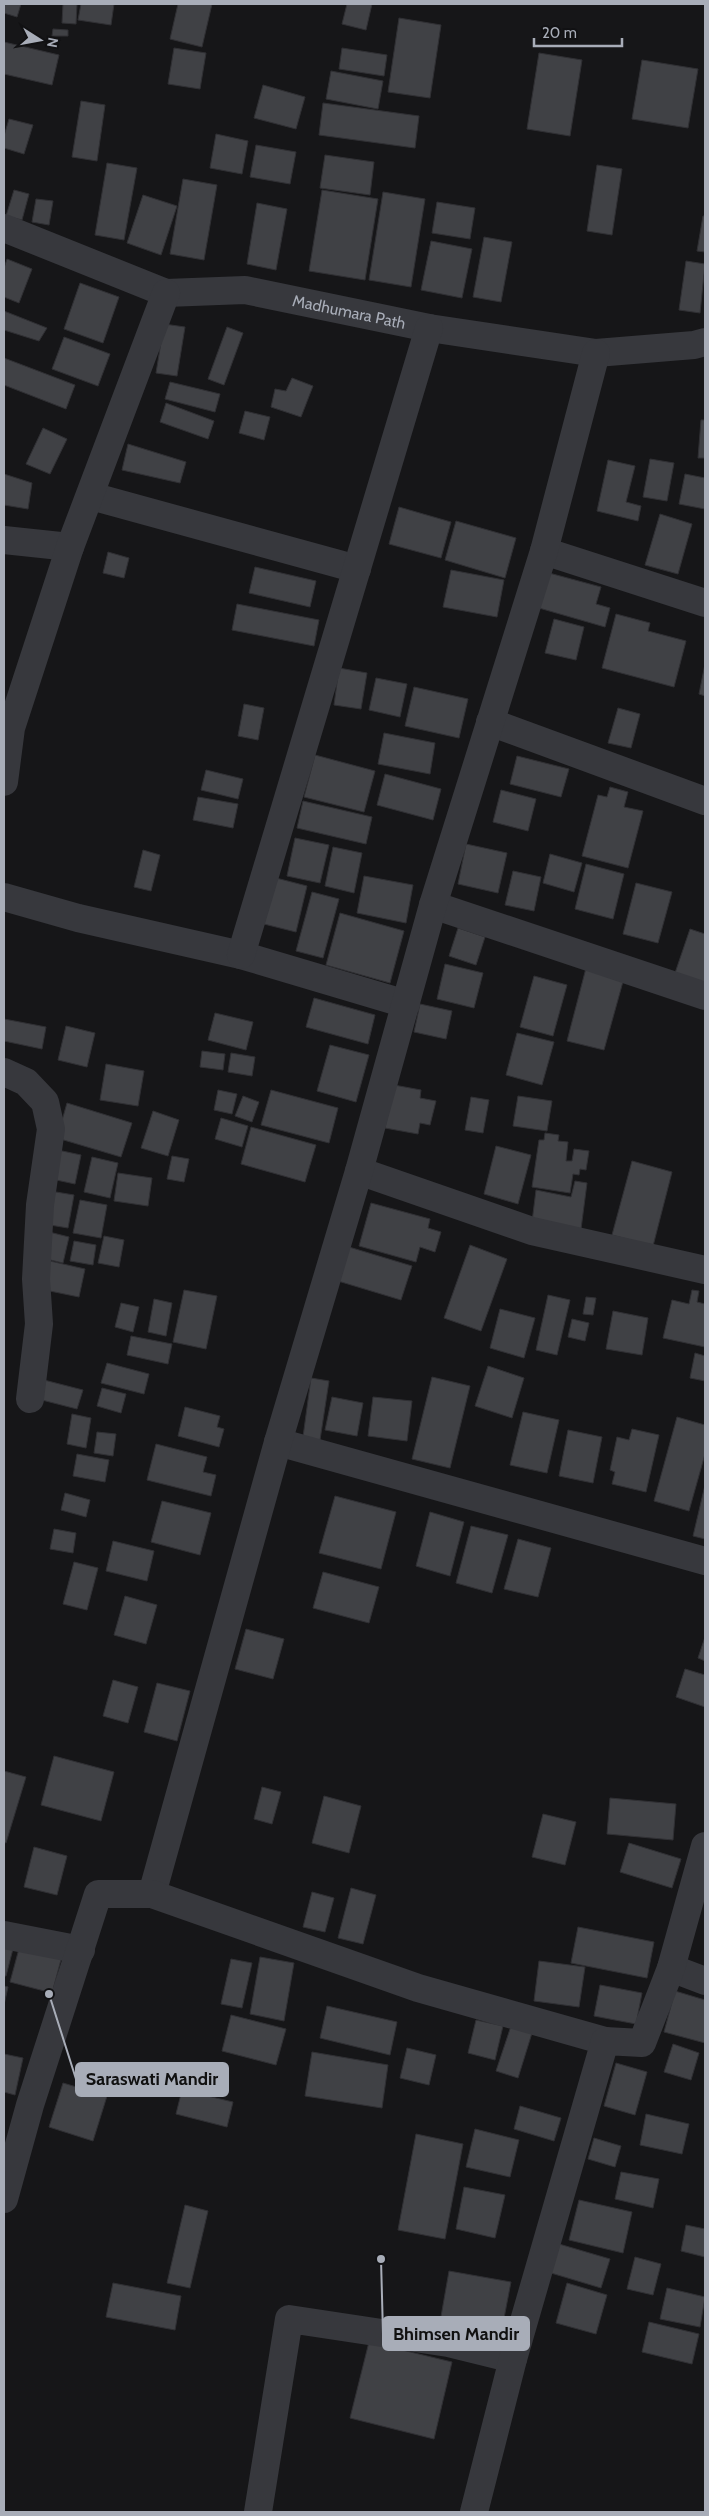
<svg xmlns="http://www.w3.org/2000/svg" width="709" height="2516" font-family="Cabin,sans-serif">
<rect width="100%" height="100%" fill="#161618"/>
<g fill="#404145" stroke="#303034">
<polygon points="4,4 21,4 17,17 4,13"/>
<polygon points="63,4 77,4 76,24 62,23"/>
<polygon points="81,4 114,4 111,25 78,20"/>
<polygon points="178,4 212,4 202,47 170,39"/>
<polygon points="347,4 372,4 366,30 342,24"/>
<polygon points="399,18 441,25 430,98 388,92"/>
<polygon points="53,29 68,30 68,36 52,36"/>
<polygon points="4,42 59,55 52,85 4,74"/>
<polygon points="174,48 206,53 200,89 168,84"/>
<polygon points="342,48 387,55 384,76 339,69"/>
<polygon points="539,53 582,60 570,136 527,129"/>
<polygon points="642,60 698,69 688,128 632,119"/>
<polygon points="331,71 383,81 378,109 326,99"/>
<polygon points="263,85 305,97 296,129 254,118"/>
<polygon points="81,101 105,105 97,161 72,157"/>
<polygon points="323,103 419,116 415,148 319,135"/>
<polygon points="9,119 33,125 24,154 4,148 4,136"/>
<polygon points="216,134 248,141 242,174 210,168"/>
<polygon points="256,145 296,152 290,184 250,177"/>
<polygon points="325,155 374,162 370,195 320,188"/>
<polygon points="107,163 137,168 124,240 95,235"/>
<polygon points="597,165 622,169 612,235 587,231"/>
<polygon points="183,179 217,185 204,260 170,254"/>
<polygon points="14,190 29,194 22,220 6,216"/>
<polygon points="322,190 378,199 365,280 309,271"/>
<polygon points="383,192 425,199 411,287 369,280"/>
<polygon points="143,195 177,206 161,255 127,243"/>
<polygon points="36,199 53,201 49,225 32,222"/>
<polygon points="437,202 475,208 470,239 432,233"/>
<polygon points="257,203 287,209 276,270 247,264"/>
<polygon points="703,216 705,216 705,252 697,251"/>
<polygon points="484,237 512,242 501,302 473,297"/>
<polygon points="431,241 472,249 462,298 421,290"/>
<polygon points="7,259 32,269 19,303 4,297 4,268"/>
<polygon points="686,261 705,264 700,313 679,310"/>
<polygon points="80,283 119,297 103,343 64,329"/>
<polygon points="4,311 47,328 39,341 4,330"/>
<polygon points="164,324 185,327 177,376 156,373"/>
<polygon points="227,327 243,333 224,385 208,379"/>
<polygon points="64,337 110,354 98,386 52,369"/>
<polygon points="4,358 75,385 66,409 4,385"/>
<polygon points="292,378 313,386 301,417 271,407 275,389 286,391"/>
<polygon points="170,382 220,394 215,412 165,399"/>
<polygon points="166,403 214,421 208,439 160,422"/>
<polygon points="245,411 270,417 264,440 239,433"/>
<polygon points="701,420 705,420 705,458 698,458"/>
<polygon points="43,428 67,439 50,474 26,464"/>
<polygon points="128,444 186,462 180,483 122,470"/>
<polygon points="650,459 674,463 667,501 643,497"/>
<polygon points="608,460 635,466 626,502 641,506 638,521 597,511"/>
<polygon points="4,474 32,483 28,509 4,505"/>
<polygon points="685,474 705,478 705,509 679,504"/>
<polygon points="399,507 451,522 441,558 389,544"/>
<polygon points="660,514 692,524 678,574 645,565"/>
<polygon points="456,521 516,538 505,578 445,560"/>
<polygon points="108,552 129,558 124,578 103,573"/>
<polygon points="255,567 316,581 310,607 249,593"/>
<polygon points="451,570 504,580 497,617 443,607"/>
<polygon points="549,573 601,587 596,604 610,608 605,627 539,608"/>
<polygon points="237,604 319,620 314,646 232,630"/>
<polygon points="616,614 650,623 648,631 686,641 674,687 602,668"/>
<polygon points="554,619 584,627 576,660 545,653"/>
<polygon points="705,664 705,696 699,694"/>
<polygon points="339,668 367,673 361,709 334,705"/>
<polygon points="376,678 407,684 400,717 369,710"/>
<polygon points="414,687 468,699 459,738 405,726"/>
<polygon points="244,704 264,708 258,740 238,736"/>
<polygon points="618,708 640,714 631,748 608,743"/>
<polygon points="384,733 435,743 430,774 378,764"/>
<polygon points="315,755 375,771 364,812 304,797"/>
<polygon points="517,756 569,769 561,797 510,784"/>
<polygon points="206,770 243,779 238,799 201,790"/>
<polygon points="385,774 441,789 433,820 377,805"/>
<polygon points="610,787 628,792 624,807 643,811 628,868 582,856 598,795 607,797"/>
<polygon points="501,790 536,799 528,831 493,822"/>
<polygon points="198,797 238,804 233,828 193,820"/>
<polygon points="303,801 372,817 366,844 297,828"/>
<polygon points="295,838 329,845 320,883 287,876"/>
<polygon points="466,844 507,853 498,893 458,884"/>
<polygon points="333,847 362,853 354,893 325,886"/>
<polygon points="143,850 160,855 151,891 134,887"/>
<polygon points="550,854 582,863 574,892 543,883"/>
<polygon points="586,864 624,874 613,919 575,909"/>
<polygon points="513,871 541,877 534,911 505,905"/>
<polygon points="364,876 413,885 406,923 357,913"/>
<polygon points="276,878 307,886 296,932 264,924"/>
<polygon points="636,883 672,892 658,943 623,934"/>
<polygon points="312,892 339,899 323,958 296,951"/>
<polygon points="340,913 404,931 390,983 326,965"/>
<polygon points="458,928 485,937 476,965 449,956"/>
<polygon points="690,929 705,934 705,987 674,976"/>
<polygon points="445,964 483,973 474,1008 437,999"/>
<polygon points="586,968 624,978 604,1050 567,1041"/>
<polygon points="534,976 567,985 553,1036 520,1027"/>
<polygon points="314,998 375,1015 368,1044 306,1027"/>
<polygon points="420,1004 452,1011 446,1039 414,1032"/>
<polygon points="215,1013 253,1022 246,1050 208,1040"/>
<polygon points="4,1019 46,1027 42,1049 4,1041"/>
<polygon points="66,1026 95,1033 87,1067 58,1060"/>
<polygon points="517,1033 554,1042 542,1085 506,1075"/>
<polygon points="330,1045 369,1055 356,1102 317,1091"/>
<polygon points="202,1051 225,1054 223,1070 200,1067"/>
<polygon points="231,1053 255,1057 252,1076 228,1072"/>
<polygon points="106,1064 144,1071 138,1106 100,1100"/>
<polygon points="394,1085 421,1090 420,1098 436,1101 430,1125 420,1123 418,1134 385,1128"/>
<polygon points="218,1090 237,1094 232,1114 214,1110"/>
<polygon points="271,1090 338,1108 329,1143 261,1125"/>
<polygon points="243,1096 259,1102 252,1122 235,1116"/>
<polygon points="518,1096 552,1101 547,1131 513,1126"/>
<polygon points="471,1097 489,1100 483,1133 465,1130"/>
<polygon points="67,1103 132,1123 121,1157 57,1138"/>
<polygon points="153,1111 179,1120 168,1156 141,1148"/>
<polygon points="221,1118 248,1126 242,1147 215,1139"/>
<polygon points="251,1127 316,1145 305,1182 241,1164"/>
<polygon points="545,1133 559,1135 558,1141 568,1142 566,1161 572,1161 574,1149 589,1151 586,1170 580,1169 579,1175 573,1174 570,1193 532,1187 539,1140 544,1140"/>
<polygon points="496,1146 531,1155 518,1204 484,1194"/>
<polygon points="53,1149 81,1155 75,1184 47,1178"/>
<polygon points="172,1156 189,1159 184,1182 167,1179"/>
<polygon points="92,1157 118,1163 110,1198 84,1192"/>
<polygon points="632,1161 672,1172 653,1246 612,1235"/>
<polygon points="118,1173 152,1178 148,1206 114,1201"/>
<polygon points="575,1181 587,1183 581,1229 532,1222 536,1190 571,1197"/>
<polygon points="50,1191 74,1195 68,1228 44,1224"/>
<polygon points="80,1200 107,1205 101,1238 73,1233"/>
<polygon points="371,1203 430,1219 428,1228 441,1232 435,1252 420,1247 416,1262 359,1246"/>
<polygon points="45,1231 69,1237 63,1263 38,1257"/>
<polygon points="104,1236 124,1240 119,1267 98,1263"/>
<polygon points="74,1241 96,1245 93,1265 70,1261"/>
<polygon points="470,1245 507,1259 481,1331 444,1318"/>
<polygon points="349,1247 412,1266 401,1300 338,1281"/>
<polygon points="50,1261 85,1269 79,1297 45,1290"/>
<polygon points="184,1290 217,1296 206,1349 173,1342"/>
<polygon points="692,1290 699,1291 697,1302 705,1304 705,1347 663,1338 672,1300 689,1304"/>
<polygon points="548,1295 570,1300 557,1355 536,1350"/>
<polygon points="586,1297 596,1298 593,1315 583,1314"/>
<polygon points="154,1299 172,1303 166,1336 148,1332"/>
<polygon points="121,1303 139,1307 133,1332 115,1327"/>
<polygon points="500,1309 535,1318 524,1358 490,1348"/>
<polygon points="613,1311 648,1318 642,1355 606,1349"/>
<polygon points="572,1319 589,1323 585,1341 568,1337"/>
<polygon points="131,1336 172,1344 168,1364 127,1355"/>
<polygon points="695,1353 705,1356 705,1381 690,1378"/>
<polygon points="107,1363 149,1374 144,1394 101,1383"/>
<polygon points="488,1366 524,1378 512,1418 475,1406"/>
<polygon points="432,1377 470,1386 450,1468 412,1459"/>
<polygon points="311,1378 329,1381 320,1440 303,1437"/>
<polygon points="44,1380 83,1390 77,1409 38,1399"/>
<polygon points="102,1388 126,1394 121,1413 97,1406"/>
<polygon points="332,1397 363,1403 357,1436 325,1430"/>
<polygon points="373,1397 412,1401 407,1441 368,1436"/>
<polygon points="185,1407 220,1416 217,1427 224,1429 219,1447 178,1436"/>
<polygon points="523,1412 559,1420 547,1473 510,1465"/>
<polygon points="72,1414 91,1418 86,1448 67,1444"/>
<polygon points="677,1417 705,1425 705,1454 689,1511 654,1501"/>
<polygon points="632,1429 659,1435 646,1492 612,1484 615,1472 610,1470 617,1437 629,1440"/>
<polygon points="568,1430 602,1437 593,1483 559,1476"/>
<polygon points="97,1432 116,1434 113,1456 94,1453"/>
<polygon points="156,1444 207,1457 203,1472 216,1475 211,1496 147,1480"/>
<polygon points="77,1454 109,1460 105,1482 73,1476"/>
<polygon points="705,1485 705,1539 693,1536"/>
<polygon points="65,1493 90,1500 86,1517 61,1510"/>
<polygon points="335,1496 396,1512 381,1569 319,1553"/>
<polygon points="162,1501 211,1513 200,1555 151,1542"/>
<polygon points="430,1512 464,1522 450,1576 416,1566"/>
<polygon points="471,1526 508,1535 492,1593 456,1583"/>
<polygon points="54,1529 76,1533 73,1553 50,1549"/>
<polygon points="518,1539 551,1548 538,1597 504,1589"/>
<polygon points="113,1541 154,1551 147,1581 106,1571"/>
<polygon points="74,1562 98,1568 87,1610 63,1604"/>
<polygon points="323,1572 379,1587 369,1623 313,1608"/>
<polygon points="125,1596 157,1605 146,1644 114,1635"/>
<polygon points="246,1629 284,1639 273,1679 235,1669"/>
<polygon points="705,1637 705,1661 698,1658"/>
<polygon points="685,1669 705,1675 705,1707 676,1697"/>
<polygon points="113,1680 138,1687 128,1723 103,1716"/>
<polygon points="157,1683 190,1691 177,1741 144,1732"/>
<polygon points="54,1756 114,1772 101,1821 41,1805"/>
<polygon points="4,1771 26,1777 6,1843 4,1842"/>
<polygon points="262,1787 281,1792 272,1824 254,1819"/>
<polygon points="324,1796 361,1806 349,1853 312,1843"/>
<polygon points="610,1798 676,1804 673,1840 607,1834"/>
<polygon points="543,1814 576,1822 565,1865 532,1857"/>
<polygon points="629,1843 681,1859 672,1888 620,1872"/>
<polygon points="34,1847 67,1856 57,1895 24,1887"/>
<polygon points="351,1888 376,1895 363,1944 338,1938"/>
<polygon points="312,1892 334,1898 325,1932 303,1927"/>
<polygon points="578,1927 654,1942 647,1978 571,1963"/>
<polygon points="4,1943 14,1945 6,1976 4,1976"/>
<polygon points="20,1945 62,1956 52,1993 10,1982"/>
<polygon points="260,1957 294,1963 284,2021 250,2014"/>
<polygon points="231,1959 252,1963 242,2008 221,2004"/>
<polygon points="539,1961 585,1967 579,2007 534,2001"/>
<polygon points="600,1985 642,1993 636,2024 594,2016"/>
<polygon points="4,1986 8,1987 4,2005"/>
<polygon points="675,1991 705,2000 705,2043 664,2032"/>
<polygon points="327,2006 397,2022 390,2055 320,2038"/>
<polygon points="231,2015 286,2029 276,2065 222,2051"/>
<polygon points="476,2020 503,2026 495,2060 468,2053"/>
<polygon points="511,2026 532,2033 518,2078 496,2071"/>
<polygon points="673,2044 699,2053 691,2080 664,2072"/>
<polygon points="407,2048 436,2055 429,2085 400,2078"/>
<polygon points="312,2052 388,2065 382,2108 305,2096"/>
<polygon points="4,2054 23,2058 15,2095 4,2092"/>
<polygon points="616,2063 647,2072 635,2115 604,2106"/>
<polygon points="63,2083 107,2096 93,2141 49,2127"/>
<polygon points="182,2090 233,2102 227,2127 176,2114"/>
<polygon points="520,2106 561,2118 554,2141 514,2129"/>
<polygon points="646,2114 689,2124 682,2154 640,2145"/>
<polygon points="475,2129 519,2140 510,2177 466,2167"/>
<polygon points="416,2134 463,2144 445,2239 398,2230"/>
<polygon points="594,2138 621,2146 615,2167 588,2159"/>
<polygon points="621,2172 659,2179 653,2208 615,2199"/>
<polygon points="464,2187 505,2195 495,2238 456,2229"/>
<polygon points="579,2200 632,2212 623,2253 569,2240"/>
<polygon points="185,2205 208,2211 190,2288 167,2283"/>
<polygon points="686,2225 705,2229 705,2257 681,2251"/>
<polygon points="559,2244 610,2259 601,2288 551,2273"/>
<polygon points="635,2257 661,2264 653,2295 627,2289"/>
<polygon points="449,2271 511,2282 500,2339 439,2328"/>
<polygon points="113,2283 181,2296 175,2330 106,2317"/>
<polygon points="567,2283 607,2295 596,2334 556,2323"/>
<polygon points="667,2288 705,2297 700,2327 660,2319"/>
<polygon points="649,2322 699,2334 692,2364 642,2352"/>
<polygon points="369,2342 452,2362 434,2439 350,2418"/>
</g>
<g fill="none" stroke-linecap="round" stroke-linejoin="round">
<g stroke="#37383d" stroke-width="28">
<path id="s1" d="M4 228 166 293 245 290 429 328 596 353 694 345 705 342"/>
<polyline points="91,496 357,569"/>
<polyline points="4,540 70,547"/>
<polyline points="544,551 705,603"/>
<polyline points="490,722 705,801"/>
<polyline points="4,782 11,728 70,547 166,293"/>
<polyline points="4,897 78,918 241,955 406,1004"/>
<polyline points="433,905 705,996"/>
<polyline points="241,955 429,328"/>
<polyline points="4,1072 26,1082 45,1102 51,1129 40,1205 36,1279 39,1324 30,1399"/>
<polyline points="359,1171 532,1231 705,1270"/>
<polyline points="278,1442 705,1561"/>
<polyline points="152,1894 278,1442 359,1171 433,905 544,551 596,353"/>
<polyline points="4,1935 81,1950"/>
<polyline points="671,1968 705,1981"/>
<polyline points="4,2199 30,2105 98,1894 152,1894 418,1988 605,2041"/>
<polyline points="258,2512 289,2319 448,2343 513,2359"/>
<polyline points="474,2512 513,2359 605,2041 642,2043 671,1968 705,1846"/>
</g>
</g>
<g text-anchor="middle" dominant-baseline="central" stroke-width="4" stroke-linejoin="round" paint-order="stroke">
<g font-size="16" fill="#a8adb8" stroke="#111113">
<text stroke="none"><textPath href="#s1" startOffset="360">Madhumara Path</textPath></text>
</g>
</g>
<path fill="none" stroke="#a8adb8" stroke-width="2" d="M49 1994L76 2079M381 2259L383 2334"/>
<g fill="#a8adb8" stroke="#111113" stroke-width="2">
<circle cx="49" cy="1994" r="5"/>
<circle cx="381" cy="2259" r="5"/>
</g>
<g fill="#a8adb8" stroke="#a8adb8" stroke-width="2">
<rect x="76" y="2063" width="152" height="33" rx="5"/>
<rect x="383" y="2317" width="146" height="33" rx="5"/>
</g>
<g font-size="18" text-anchor="middle" font-weight="bold" fill="#111">
<text x="152" y="2085">Saraswati Mandir</text>
<text x="456" y="2340">Bhimsen Mandir</text>
</g>
<rect width="709" height="2516" fill="none" stroke="#a8adb8" stroke-width="10"/>
<g transform="translate(40 40) rotate(101)" stroke="#111113" stroke-width="4" paint-order="stroke">
<path d="M0-4L9 19L0 12L-9 19Z" fill="#a8adb8"/>
<text y="-8" font-size="14" font-weight="bold" text-anchor="middle" fill="#a8adb8">N</text>
</g>
<path d="M534 38v8h88v-8" fill="none" stroke="#a8adb8" stroke-width="2.5"/>
<text x="542" y="38" font-size="15" fill="#a8adb8" stroke="#111113" stroke-width="4" paint-order="stroke">20 m</text>
</svg>
